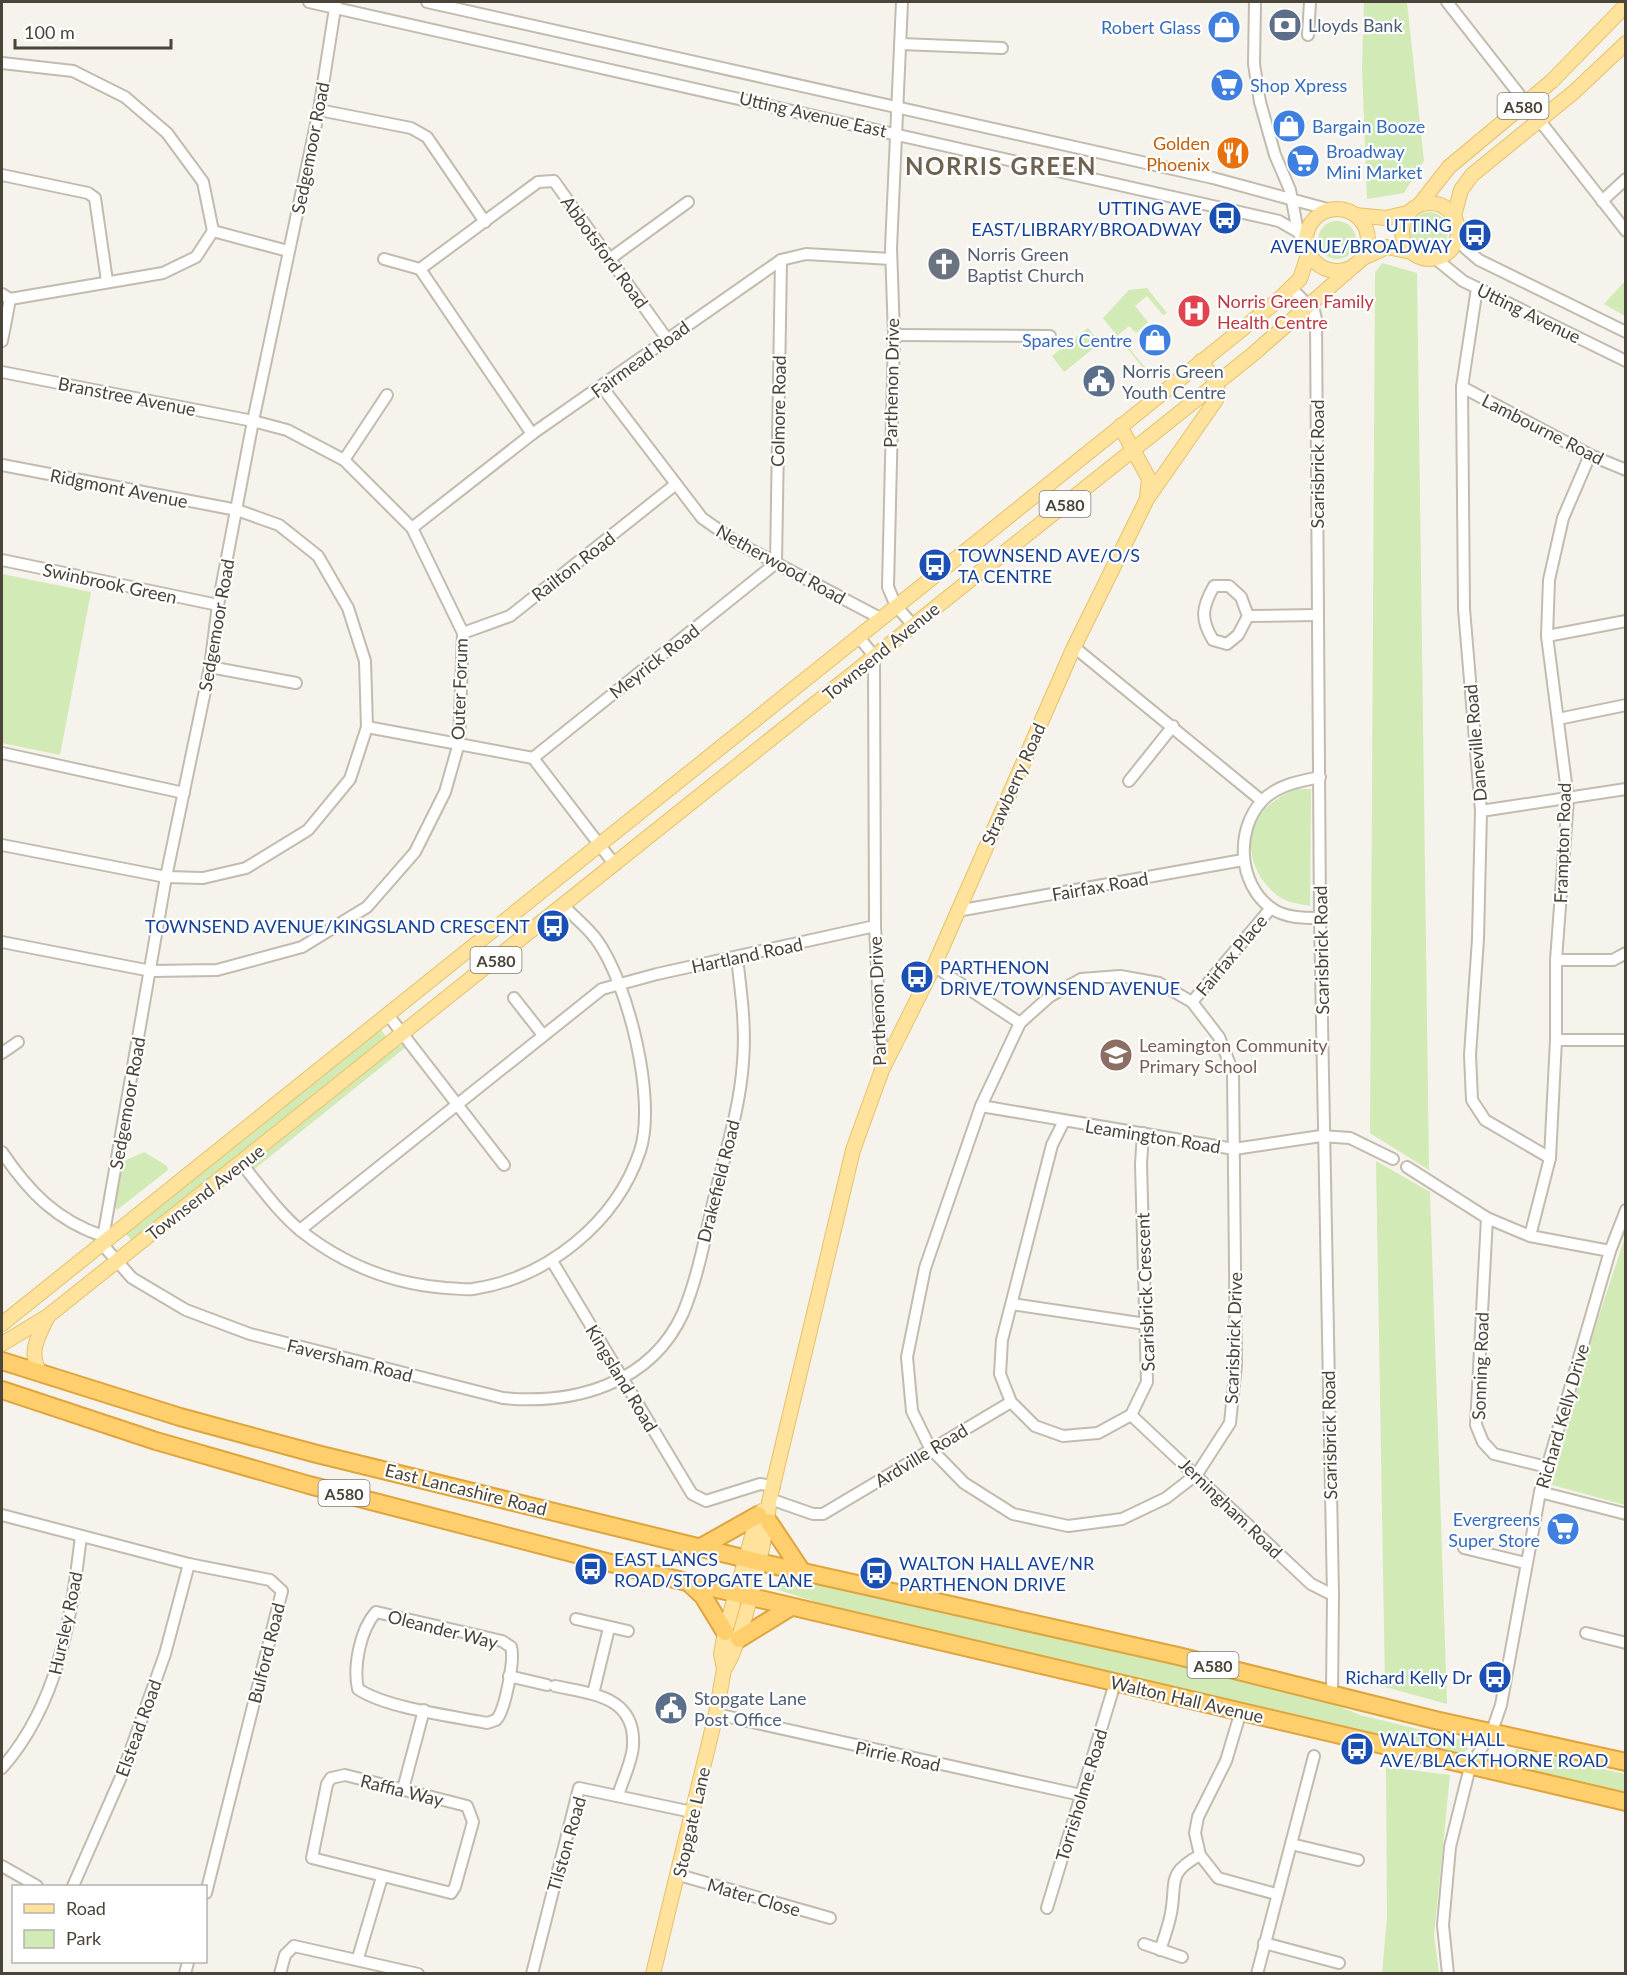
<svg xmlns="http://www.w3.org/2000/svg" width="1627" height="1975" font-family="Lato,sans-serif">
<rect width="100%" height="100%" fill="#f6f3ec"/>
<g fill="#d2eab5">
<polygon points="1364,2 1407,2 1424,161 1404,193 1367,199 1362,68"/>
<circle cx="1429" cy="231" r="19"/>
<circle cx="1337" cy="240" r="19"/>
<polygon points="1382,263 1417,273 1429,1170 1370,1133 1375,273"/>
<polygon points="1625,281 1625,316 1604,304"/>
<polygon points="1147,288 1167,313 1163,315 1147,296 1135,306 1148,322 1136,333 1129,326 1118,335 1149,372 1158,374 1152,379 1103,318 1129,290"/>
<polygon points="1088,328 1100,343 1064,372 1052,356"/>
<polygon points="2,574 91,592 60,755 2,743"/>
<path d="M1296 789H1311L1310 906C1302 904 1290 903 1283 899 1256 884 1241 845 1258 817 1267 804 1282 795 1296 789Z"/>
<polygon points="380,1028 387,1038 133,1242 125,1233"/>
<polygon points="403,1045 406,1047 252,1171 253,1162 397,1047"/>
<polygon points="144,1152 167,1166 168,1170 117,1210 114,1205 122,1162"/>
<polygon points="1376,1161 1430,1192 1447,1704 1385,1687"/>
<polygon points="1625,1237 1625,1505 1552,1485 1588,1349"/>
<polygon points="780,1573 1323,1700 1360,1715 1463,1740 1468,1749 1460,1755 858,1615 775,1589"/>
<polygon points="1516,1749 1625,1774 1625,1795 1512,1768"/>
<polygon points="1386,1767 1450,1775 1434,1935 1439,1973 1382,1973 1387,1917"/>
</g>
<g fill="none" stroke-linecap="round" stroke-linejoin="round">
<defs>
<g id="minor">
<polyline points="309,2 1279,221 1298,232 1307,246"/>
<path d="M336 2 319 110 253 421 218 605 210 667 166 877 102 1244 132 1278 186 1310 250 1334 503 1398C574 1405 651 1384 683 1313 698 1277 705 1237 714 1199 725 1154 740 1108 743 1062 746 1026 741 992 737 958"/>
<polyline points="427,2 1213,178 1331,210"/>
<polyline points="902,2 891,248 894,335 888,587 896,606 913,625"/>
<polyline points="1255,2 1254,64 1260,102 1275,155 1290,190 1298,232"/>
<polyline points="1447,2 1626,231"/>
<polyline points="1308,35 1310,2"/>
<polyline points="901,44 1002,48"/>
<polyline points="2,63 73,71 125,97 167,133 203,182 213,231"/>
<polyline points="319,110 411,128 427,137 485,222"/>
<polyline points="2,175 88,193 95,198 107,281"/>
<polyline points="1602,201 1626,179"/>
<polyline points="1458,236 1465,248 1479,260 1626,332"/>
<polyline points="611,258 688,202"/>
<polyline points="384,259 420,269 538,182 554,181 667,339"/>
<polyline points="1436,259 1463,281 1626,361"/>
<polyline points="420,269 532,434"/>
<polyline points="1477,288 1462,387 1464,609 1481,811 1478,939 1470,1055 1472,1100 1485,1120 1550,1158"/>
<polyline points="1292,289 1314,311 1316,319 1320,918 1333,1595 1332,1694"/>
<polyline points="2,294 10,299 163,273 196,257 213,231 288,251"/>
<polyline points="894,335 1050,336"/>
<polyline points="2,341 10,299"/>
<polyline points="2,372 253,421 287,430 344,460 412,528 463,633 459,743 445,792 415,852 367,907 302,947 217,970 151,971 2,942"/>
<polyline points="602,387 702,518 736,542 880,618"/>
<polyline points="1462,387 1590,455 1626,470"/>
<polyline points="344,460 387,395"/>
<polyline points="2,465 237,510 279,525 318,556 348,608 365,661 367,727 350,779 308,830 246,868 203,878 166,877 2,845"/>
<polyline points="412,528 532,434 781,260 806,254 891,259"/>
<polyline points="2,560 218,605"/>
<path d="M1248 616 1241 597 1229 586H1214C1202 607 1200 619 1213 640L1227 644 1238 635 1248 616 1317 615"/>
<polyline points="463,633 510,616 676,484"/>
<polyline points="858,636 874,656 875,926 882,1070"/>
<polyline points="1547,636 1626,621"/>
<polyline points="1074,647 1262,801"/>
<polyline points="210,667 296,683"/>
<polyline points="1558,719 1626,705"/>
<polyline points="367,727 533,758 615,865"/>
<polyline points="2,753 184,793"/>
<polyline points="533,758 776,563 781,260"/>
<polyline points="1129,781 1173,726"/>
<polyline points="1481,811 1626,789"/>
<polyline points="957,911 1243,860"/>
<path d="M1320 918C1303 918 1285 918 1271 908 1238 884 1235 830 1262 801 1277 785 1300 781 1320 777"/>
<polyline points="1556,960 1613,960 1626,953"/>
<polyline points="934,966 1020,1023"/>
<polygon points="1120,976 1159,983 1192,1002 1219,1037 1233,1072 1236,1365 1230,1423 1197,1474 1166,1498 1122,1519 1068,1526 1013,1514 964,1483 930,1448 912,1411 907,1357 925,1268 981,1106 1020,1023 1049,997 1081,979"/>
<polyline points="514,998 543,1035"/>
<polyline points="1192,1002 1271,908"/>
<polyline points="388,1015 504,1165"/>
<polyline points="1556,1040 1626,1040"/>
<polyline points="2,1053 18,1042"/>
<polyline points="981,1106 1234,1149 1321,1136 1350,1138 1393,1159"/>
<polyline points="1064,1121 1052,1145 1002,1340 1000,1374 1011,1402 1035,1426 1063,1436 1098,1433 1131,1415 1147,1382 1141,1164 1143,1133"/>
<path d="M2 1152C28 1191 57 1221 103 1236"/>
<path d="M241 1163C260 1186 278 1212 301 1231 343 1264 393 1284 446 1288 455 1288 465 1290 473 1289 547 1278 616 1223 640 1151 657 1100 628 982 596 939 587 927 574 917 564 906"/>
<polyline points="1407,1167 1487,1218 1530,1236 1610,1251"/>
<polyline points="1487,1218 1476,1425 1483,1442 1494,1454 1547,1467"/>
<polyline points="300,1230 602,989 657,974 875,926"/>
<polyline points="1530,1236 1550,1158 1556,1040 1556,960 1568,799 1547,636 1549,580 1563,518 1590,455"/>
<polyline points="552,1261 692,1494 706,1501 760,1484 774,1486"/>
<polyline points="1012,1304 1146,1324"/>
<polyline points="1131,1415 1311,1584 1333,1595"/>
<polyline points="1540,1492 1626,1514"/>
<polyline points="770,1499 813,1514 823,1514 1011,1402"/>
<polyline points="2,1515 189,1564 270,1580 282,1591 206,1893"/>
<polyline points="1464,1548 1525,1563"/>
<path d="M376 1612 502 1641 511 1647C515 1659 505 1711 496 1720 495 1720 488 1723 487 1723 452 1716 386 1708 358 1689 353 1667 360 1630 376 1612Z"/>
<polyline points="576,1619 628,1631"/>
<polyline points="1586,1633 1626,1643"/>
<polyline points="509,1676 547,1685"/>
<path d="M555 1686C592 1694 636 1696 633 1746 632 1762 622 1781 618 1796"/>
<polyline points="593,1694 609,1628"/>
<polyline points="1241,1711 1226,1761 1198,1817 1195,1833 1200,1855 1218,1878 1276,1894"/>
<polyline points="716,1714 1081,1795"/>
<path d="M2 1768C59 1703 71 1619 81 1536"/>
<polygon points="345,1775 467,1806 473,1822 455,1887 451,1893 312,1858 327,1784 331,1778"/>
<polyline points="403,1789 424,1710"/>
<polyline points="1291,1844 1358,1860"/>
<polyline points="2,1866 37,1886"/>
<polyline points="679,1875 830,1918"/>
<polyline points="73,1886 121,1777 165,1654 189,1564"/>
<polyline points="1047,1908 1115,1683"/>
<polyline points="1264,1943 1339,1963"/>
<polyline points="1144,1944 1182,1957"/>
<path d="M1160 1950C1164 1938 1169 1925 1171 1913 1177 1881 1166 1874 1200 1855"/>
<polyline points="358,1958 382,1877"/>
<polyline points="185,1974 188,1962"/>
<polyline points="280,1974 285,1955 294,1946 418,1974"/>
<polyline points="532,1974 579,1788 692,1812"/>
<polyline points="1257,1974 1314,1756"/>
<polyline points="1448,1974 1443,1925 1450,1847 1470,1767 1492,1731 1501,1705 1540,1492 1610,1251 1626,1210"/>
</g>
<g id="major">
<circle cx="1430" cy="231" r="28"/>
<polyline points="1420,204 1449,167 1552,81 1626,5"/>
<circle cx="1337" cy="240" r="31"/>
<polyline points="1355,215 1386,218 1407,213"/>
<polyline points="1454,216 1461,190 1472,175 1574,92 1626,43"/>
<polyline points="1363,258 1387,247 1411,252"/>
<polyline points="1120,426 1149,479 1147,497"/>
<polyline points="2,1324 1276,302 1300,279 1309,252"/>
<polyline points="2,1344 48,1316 1252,355 1356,264"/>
<path d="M41 1374C27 1353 38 1337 48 1316"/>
<path d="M724 1669C741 1649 768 1532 769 1502L853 1150 882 1070 934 966 1074 647 1147 499 1216 400C1222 384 1210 374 1201 361"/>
<polyline points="653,1974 716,1714 724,1669 721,1654 725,1632 758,1515 762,1511"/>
</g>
<g id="highway">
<polyline points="2,1361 180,1417 317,1454 759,1562 1178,1656 1435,1720 1626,1762"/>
<polyline points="2,1390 156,1441 309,1485 653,1574 1626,1802"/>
<polyline points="769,1522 801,1570"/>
<polyline points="701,1547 758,1515"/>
<polyline points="690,1584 703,1596 725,1632"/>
<polyline points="739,1639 791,1607"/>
</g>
</defs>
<use href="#minor" stroke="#c2bbae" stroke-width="14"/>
<use href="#major" stroke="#e6c16a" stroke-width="16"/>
<use href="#highway" stroke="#e0a43c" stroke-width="20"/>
<use href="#minor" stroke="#fff" stroke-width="10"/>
<use href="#major" stroke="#ffe39c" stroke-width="14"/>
<use href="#highway" stroke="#ffcf6e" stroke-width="16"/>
</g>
<defs>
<symbol id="bank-disc" viewBox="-11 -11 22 22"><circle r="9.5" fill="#5c6f8a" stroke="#fff"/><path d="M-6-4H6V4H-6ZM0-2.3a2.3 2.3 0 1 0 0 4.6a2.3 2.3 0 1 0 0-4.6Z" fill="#fff"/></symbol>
<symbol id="shop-disc" viewBox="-11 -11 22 22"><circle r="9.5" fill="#3f7fe0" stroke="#fff"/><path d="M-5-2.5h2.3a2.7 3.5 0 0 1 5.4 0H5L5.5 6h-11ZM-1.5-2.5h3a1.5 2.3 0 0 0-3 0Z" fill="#fff"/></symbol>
<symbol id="supermarket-disc" viewBox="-11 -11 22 22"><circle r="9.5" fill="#3f7fe0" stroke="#fff"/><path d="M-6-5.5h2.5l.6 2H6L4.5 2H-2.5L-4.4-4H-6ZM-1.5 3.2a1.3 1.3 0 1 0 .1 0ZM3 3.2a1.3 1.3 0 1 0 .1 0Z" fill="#fff"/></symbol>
<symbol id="restaurant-disc" viewBox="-11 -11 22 22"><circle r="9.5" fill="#e8710a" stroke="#fff"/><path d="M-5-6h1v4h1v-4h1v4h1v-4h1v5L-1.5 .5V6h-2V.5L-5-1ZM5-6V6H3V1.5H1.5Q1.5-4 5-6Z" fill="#fff"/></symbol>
<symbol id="bus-disc" viewBox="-11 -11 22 22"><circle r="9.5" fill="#1a4fb4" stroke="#fff"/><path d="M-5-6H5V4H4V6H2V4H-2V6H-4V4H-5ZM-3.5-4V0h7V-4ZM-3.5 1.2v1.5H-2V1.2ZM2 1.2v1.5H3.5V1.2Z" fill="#fff"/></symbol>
<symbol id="church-disc" viewBox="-11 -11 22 22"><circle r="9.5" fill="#6b7280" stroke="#fff"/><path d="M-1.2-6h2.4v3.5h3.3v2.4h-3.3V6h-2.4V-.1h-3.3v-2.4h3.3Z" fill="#fff"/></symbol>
<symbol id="hospital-disc" viewBox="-11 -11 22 22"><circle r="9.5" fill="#e0444e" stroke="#fff"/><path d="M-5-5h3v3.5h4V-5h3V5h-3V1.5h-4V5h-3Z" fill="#fff"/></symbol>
<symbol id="civic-disc" viewBox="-11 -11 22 22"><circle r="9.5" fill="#5c6f8a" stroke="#fff"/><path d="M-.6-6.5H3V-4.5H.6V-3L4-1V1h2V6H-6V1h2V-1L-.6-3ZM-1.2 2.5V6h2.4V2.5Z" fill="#fff"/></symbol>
<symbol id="school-disc" viewBox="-11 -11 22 22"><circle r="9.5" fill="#8d6e63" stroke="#fff"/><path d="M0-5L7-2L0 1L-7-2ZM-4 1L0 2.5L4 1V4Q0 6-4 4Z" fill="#fff"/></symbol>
</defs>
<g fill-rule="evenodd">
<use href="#bank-disc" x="1266" y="6" width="38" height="38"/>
<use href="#shop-disc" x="1205" y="8" width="38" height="38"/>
<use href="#supermarket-disc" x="1208" y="66" width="38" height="38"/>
<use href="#shop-disc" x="1270" y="107" width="38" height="38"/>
<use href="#restaurant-disc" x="1214" y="134" width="38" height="38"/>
<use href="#supermarket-disc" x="1284" y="142" width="38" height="38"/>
<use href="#bus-disc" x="1206" y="199" width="38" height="38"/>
<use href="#bus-disc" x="1456" y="216" width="38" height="38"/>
<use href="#church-disc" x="925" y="245" width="38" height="38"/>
<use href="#hospital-disc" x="1175" y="292" width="38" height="38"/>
<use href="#shop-disc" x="1136" y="321" width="38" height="38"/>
<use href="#civic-disc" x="1080" y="362" width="38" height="38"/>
<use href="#bus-disc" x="916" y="546" width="38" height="38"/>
<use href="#bus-disc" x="534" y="907" width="38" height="38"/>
<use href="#bus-disc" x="898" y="958" width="38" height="38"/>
<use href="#school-disc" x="1097" y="1036" width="38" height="38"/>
<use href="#supermarket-disc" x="1544" y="1510" width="38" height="38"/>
<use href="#bus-disc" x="572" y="1550" width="38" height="38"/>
<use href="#bus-disc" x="857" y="1554" width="38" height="38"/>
<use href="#bus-disc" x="1476" y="1658" width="38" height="38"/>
<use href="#civic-disc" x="652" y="1689" width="38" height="38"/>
<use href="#bus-disc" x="1338" y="1730" width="38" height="38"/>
</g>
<g text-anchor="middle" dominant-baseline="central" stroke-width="4.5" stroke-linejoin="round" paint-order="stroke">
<g fill="#fff" stroke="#817c74" stroke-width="1.5">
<rect x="1497.5" y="93" width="51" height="26" rx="4.5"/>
<rect x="1039.5" y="491" width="51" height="26" rx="4.5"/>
<rect x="470.5" y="947" width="51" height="26" rx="4.5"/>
<rect x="318.5" y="1480" width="51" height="26" rx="4.5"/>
<rect x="1187.5" y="1652" width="51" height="26" rx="4.5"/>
</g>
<g font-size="16" font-weight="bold" fill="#4b4439">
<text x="1523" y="106">A580</text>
<text x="1065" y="504">A580</text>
<text x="496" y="960">A580</text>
<text x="344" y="1493">A580</text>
<text x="1213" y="1665">A580</text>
</g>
<g font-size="18" fill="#4e5e75" stroke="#fff" text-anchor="start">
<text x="1308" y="25">Lloyds Bank</text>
<text x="1122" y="371">Norris Green<tspan x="1122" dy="21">Youth Centre</tspan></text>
<text x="694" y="1698">Stopgate Lane<tspan x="694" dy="21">Post Office</tspan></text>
</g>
<g font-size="18" fill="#366cbe" stroke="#fff" text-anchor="end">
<text x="1201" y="27">Robert Glass</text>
<text x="1250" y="85" text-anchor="start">Shop Xpress</text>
<text x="1312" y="126" text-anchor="start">Bargain Booze</text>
<text x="1326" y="151" text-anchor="start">Broadway<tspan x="1326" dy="21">Mini Market</tspan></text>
<text x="1132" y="340">Spares Centre</text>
<text x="1540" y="1519">Evergreens<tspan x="1540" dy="21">Super Store</tspan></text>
</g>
<g font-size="18" fill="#4b4439" stroke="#fff">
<text transform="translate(813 114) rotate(13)">Utting Avenue East</text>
<text transform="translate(310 148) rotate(-79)">Sedgemoor Road</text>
<text transform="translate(605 252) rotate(54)">Abbotsford Road</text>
<text transform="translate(1529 313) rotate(26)">Utting Avenue</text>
<text transform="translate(640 359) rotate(-36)">Fairmead Road</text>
<text transform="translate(891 383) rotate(-89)">Parthenon Drive</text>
<text transform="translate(127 396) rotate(11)">Branstree Avenue</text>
<text transform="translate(778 411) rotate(-89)">Colmore Road</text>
<text transform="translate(1543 429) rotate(27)">Lambourne Road</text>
<text transform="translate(1317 464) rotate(-90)">Scarisbrick Road</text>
<text transform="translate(119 488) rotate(11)">Ridgmont Avenue</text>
<text transform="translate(781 564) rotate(29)">Netherwood Road</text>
<text transform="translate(573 566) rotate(-38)">Railton Road</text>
<text transform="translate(110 583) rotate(12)">Swinbrook Green</text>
<text transform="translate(216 625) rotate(-80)">Sedgemoor Road</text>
<text transform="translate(881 651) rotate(-39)">Townsend Avenue</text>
<text transform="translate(654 661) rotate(-38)">Meyrick Road</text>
<text transform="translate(459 689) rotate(-88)">Outer Forum</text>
<text transform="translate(1475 743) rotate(-95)">Daneville Road</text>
<text transform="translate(1013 784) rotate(-66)">Strawberry Road</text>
<text transform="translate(1562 843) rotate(-88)">Frampton Road</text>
<text transform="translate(1100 886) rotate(-10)">Fairfax Road</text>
<text transform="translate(1321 950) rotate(-91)">Scarisbrick Road</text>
<text transform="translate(747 955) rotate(-12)">Hartland Road</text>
<text transform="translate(1231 955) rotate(-50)">Fairfax Place</text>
<text transform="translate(877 1001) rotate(-92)">Parthenon Drive</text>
<text transform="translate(127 1103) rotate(-80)">Sedgemoor Road</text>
<text transform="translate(1153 1136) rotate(9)">Leamington Road</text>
<text transform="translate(718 1181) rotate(-76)">Drakefield Road</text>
<text transform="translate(205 1192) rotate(-38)">Townsend Avenue</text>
<text transform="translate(1145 1292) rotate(-92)">Scarisbrick Crescent</text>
<text transform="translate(1233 1338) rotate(-88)">Scarisbrick Drive</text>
<text transform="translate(350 1360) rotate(14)">Faversham Road</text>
<text transform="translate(1480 1366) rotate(-88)">Sonning Road</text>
<text transform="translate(622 1378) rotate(59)">Kingsland Road</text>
<text transform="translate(1562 1416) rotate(-74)">Richard Kelly Drive</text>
<text transform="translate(1329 1435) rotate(-91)">Scarisbrick Road</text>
<text transform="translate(921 1455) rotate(-31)">Ardville Road</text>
<text transform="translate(466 1489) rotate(14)">East Lancashire Road</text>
<text transform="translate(1231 1508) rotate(44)">Jerningham Road</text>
<text transform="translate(65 1623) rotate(-78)">Hursley Road</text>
<text transform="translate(443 1629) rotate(14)">Oleander Way</text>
<text transform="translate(266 1653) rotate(-76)">Bulford Road</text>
<text transform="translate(1187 1699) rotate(13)">Walton Hall Avenue</text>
<text transform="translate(138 1728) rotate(-70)">Elstead Road</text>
<text transform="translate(898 1756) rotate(12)">Pirrie Road</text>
<text transform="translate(402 1790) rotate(14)">Raffia Way</text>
<text transform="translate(1081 1795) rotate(-73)">Torrisholme Road</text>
<text transform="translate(691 1822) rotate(-77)">Stopgate Lane</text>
<text transform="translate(566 1844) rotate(-74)">Tilston Road</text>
<text transform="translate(754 1897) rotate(16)">Mater Close</text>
</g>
<g font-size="18" fill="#c56008" stroke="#fff" text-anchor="end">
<text x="1210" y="143">Golden<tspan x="1210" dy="21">Phoenix</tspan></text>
</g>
<g font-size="18" fill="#164399" stroke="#fff" text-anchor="start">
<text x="1202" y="208" text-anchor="end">UTTING AVE<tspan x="1202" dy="21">EAST/LIBRARY/BROADWAY</tspan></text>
<text x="1452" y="225" text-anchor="end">UTTING<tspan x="1452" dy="21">AVENUE/BROADWAY</tspan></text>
<text x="958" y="555">TOWNSEND AVE/O/S<tspan x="958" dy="21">TA CENTRE</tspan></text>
<text x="530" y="926" text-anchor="end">TOWNSEND AVENUE/KINGSLAND CRESCENT</text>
<text x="940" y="967">PARTHENON<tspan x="940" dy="21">DRIVE/TOWNSEND AVENUE</tspan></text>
<text x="614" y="1559">EAST LANCS<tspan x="614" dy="21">ROAD/STOPGATE LANE</tspan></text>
<text x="899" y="1563">WALTON HALL AVE/NR<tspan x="899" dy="21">PARTHENON DRIVE</tspan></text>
<text x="1472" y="1677" text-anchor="end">Richard Kelly Dr</text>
<text x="1380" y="1739">WALTON HALL<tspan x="1380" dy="21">AVE/BLACKTHORNE ROAD</tspan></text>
</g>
<g font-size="18" fill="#5b616d" stroke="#fff" text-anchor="start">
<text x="967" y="254">Norris Green<tspan x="967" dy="21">Baptist Church</tspan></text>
</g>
<g font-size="18" fill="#be3a42" stroke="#fff" text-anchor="start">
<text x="1217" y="301">Norris Green Family<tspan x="1217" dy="21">Health Centre</tspan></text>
</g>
<g font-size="18" fill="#785e54" stroke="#fff" text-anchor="start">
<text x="1139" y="1045">Leamington Community<tspan x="1139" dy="21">Primary School</tspan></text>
</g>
<g font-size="24" font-weight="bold" letter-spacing="1.5" fill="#6e6250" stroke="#fff">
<text x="1001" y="165">NORRIS GREEN</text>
</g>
</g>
<rect width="1627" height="1975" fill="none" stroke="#4b4439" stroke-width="6"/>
<rect x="12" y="1885" width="195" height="78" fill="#ffffff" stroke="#b7b4b0" stroke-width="1.5"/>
<rect x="24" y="1904" width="30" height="9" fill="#ffe39c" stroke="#b7b4b0" stroke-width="1.5"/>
<text x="66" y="1915" font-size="18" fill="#4b4439">Road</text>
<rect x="24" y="1930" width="30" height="18" fill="#d2eab5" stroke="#b7b4b0" stroke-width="1.5"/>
<text x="66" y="1945" font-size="18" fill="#4b4439">Park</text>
<path d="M15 39v9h156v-9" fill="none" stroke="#4b4439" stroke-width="3"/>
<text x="24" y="39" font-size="18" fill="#4b4439" stroke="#ffffff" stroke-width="4.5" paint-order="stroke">100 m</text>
</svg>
